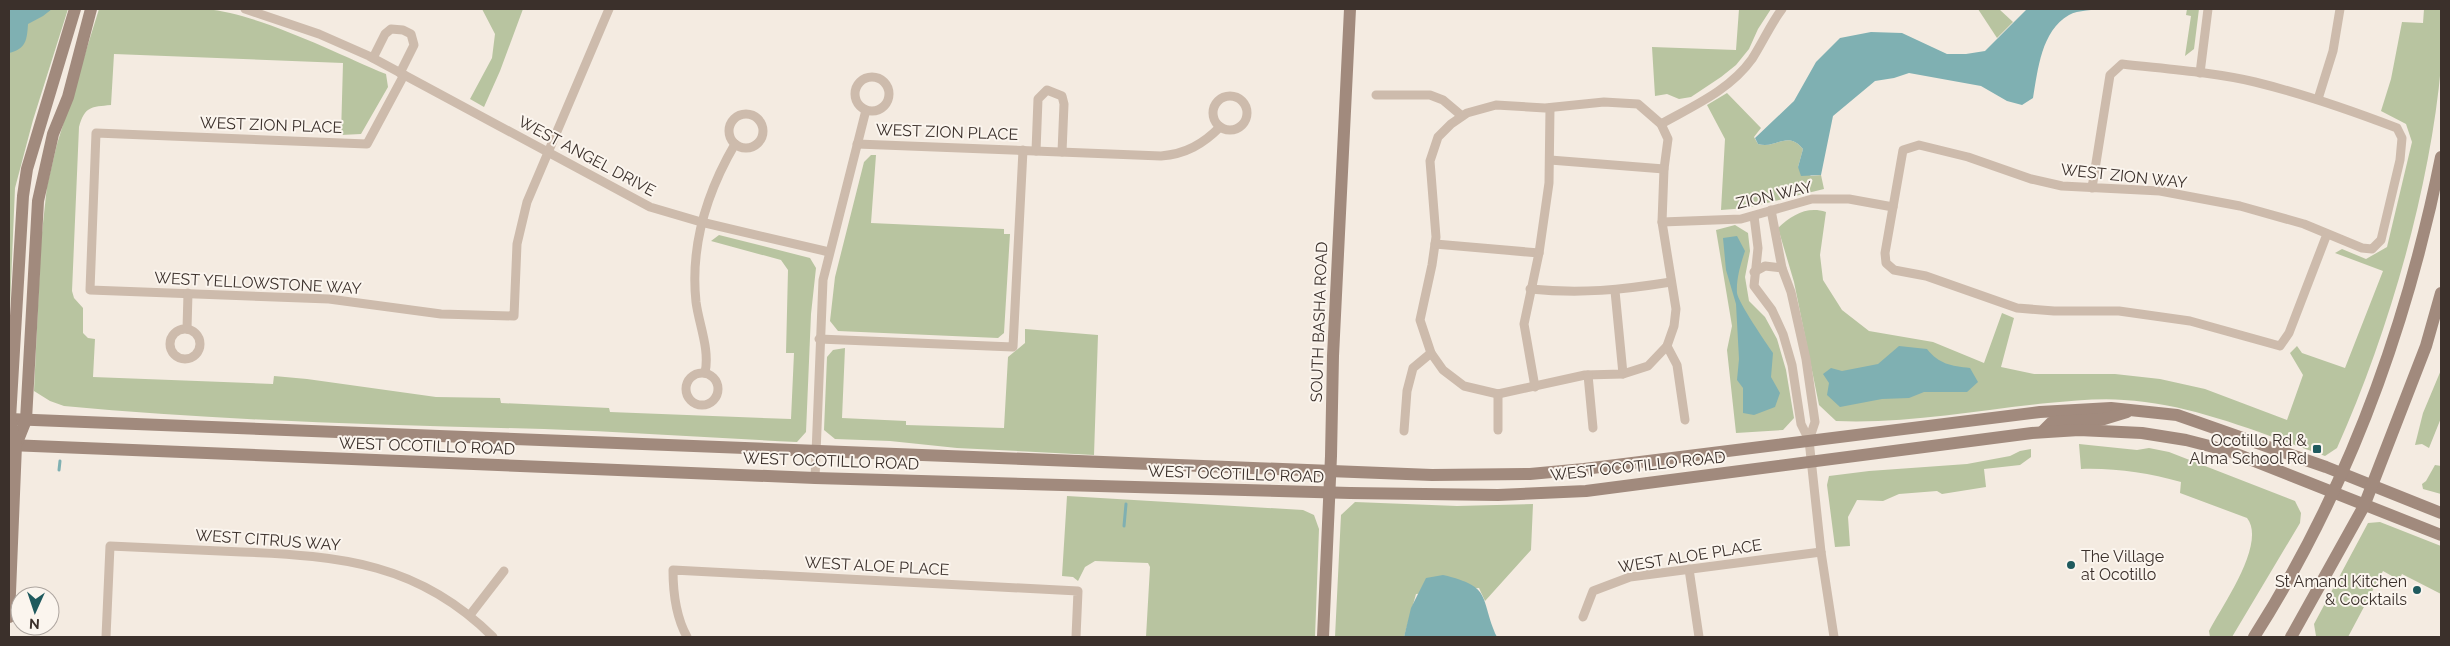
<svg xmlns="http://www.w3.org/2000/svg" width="2450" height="646" font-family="Raleway,sans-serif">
<rect width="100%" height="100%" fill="#f4ebe1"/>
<g fill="#b8c4a0">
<polygon points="9,9 68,9 33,120 15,188 9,330"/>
<path d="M99 9C134 9 171 6 206 9 260 14 335 53 386 74L388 87 361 134 341 135 343 63 114 54 111 105C91 107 85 106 79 127L72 291 74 298 83 308V333L88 338 95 339 93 377 273 384 274 376 307 379 436 397 500 398 501 403 609 408 610 412 791 419 794 353H786L788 270 781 260 711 241 719 235 810 258 816 268 811 314 806 432 797 442C713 438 628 432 544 429 384 425 224 421 64 406L50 401 34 391 41 242 47 186 57 144Z"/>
<polygon points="482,9 523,9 500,71 484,107 470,99 492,58 495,34"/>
<polygon points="1739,9 1771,9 1758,29 1749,49 1736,65 1721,77 1691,97 1679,99 1667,94 1655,96 1652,47 1736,50"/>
<polygon points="1978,9 1999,9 2013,22 1997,38"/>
<polygon points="2187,9 2199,9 2194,49 2185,56 2191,16 2186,15"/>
<path d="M2424 9H2441C2441 27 2443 47 2441 66 2430 190 2388 334 2337 448L2325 456C2260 433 2193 404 2124 400 2099 398 2073 401 2048 403 1978 410 1907 424 1836 421L1819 405 1794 282 1778 228C1792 215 1807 206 1826 212L1820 255 1823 280 1842 310 1869 331 1933 342 1984 363 2002 313 2014 318 2001 367 2034 374H2115L2160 379 2205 389 2287 420 2303 375 2290 353 2297 346 2302 353 2345 368 2383 271 2335 253 2342 249 2366 259 2387 247 2412 142 2406 124 2381 111 2391 79 2402 22 2423 23Z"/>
<path d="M1727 93 1761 128 1754 137 1758 144C1776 150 1787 129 1803 149L1798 167 1811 176 1821 175 1824 189 1747 208 1721 210 1725 139 1707 105Z"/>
<polygon points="871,155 876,155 871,223 1004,229 1004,234 1010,234 1004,333 998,338 838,331 830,321 835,277 864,162"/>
<polygon points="1735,225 1748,233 1750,251 1745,277 1749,301 1765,317 1777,339 1786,370 1794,418 1783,430 1736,433 1727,350 1732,326 1716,230"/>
<polygon points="1025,329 1098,335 1094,455 957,448 890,441 835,439 824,430 827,357 833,350 845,348 842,418 906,421 906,425 1004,428 1008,357 1025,343"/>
<polygon points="2441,370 2441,418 2429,448 2422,444 2415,445 2423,413"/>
<path d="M2079 444 2137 450 2149 448 2169 452 2295 501 2301 513 2300 523 2232 637H2210L2209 631C2222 606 2267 543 2247 518L2180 493 2181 482C2147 473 2117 468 2081 469Z"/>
<polygon points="2031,449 2031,457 2020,465 1984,469 1986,487 1942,494 1937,491 1899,494 1883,501 1857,500 1848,517 1850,546 1835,547 1827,485 1829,476 1869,471 1967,464 2010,456 2020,451"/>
<polygon points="2435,465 2441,466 2441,494 2423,489 2422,484 2426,481"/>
<polygon points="1067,496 1303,510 1314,515 1319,529 1315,637 1146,637 1150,567 1148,563 1095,561 1085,567 1078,581 1073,577 1062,576"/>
<polygon points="1355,502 1457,506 1533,504 1531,550 1485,601 1479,588 1416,594 1404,637 1335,637 1341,515"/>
<polygon points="2380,522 2441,546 2441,594 2402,574 2399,580 2383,571 2348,637 2316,636 2314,624 2368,523"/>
</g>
<g fill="#7fb0b2">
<path d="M9 9H52L43 16 28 24C27 40 26 49 9 53Z"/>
<path d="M2027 9H2104C2094 10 2078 10 2069 15 2041 31 2038 70 2033 98L2022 105 2007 101 1981 86 1909 73 1894 78 1875 81 1833 116 1821 175 1801 176 1798 167 1803 149C1787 129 1776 150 1758 144L1755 138 1794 101 1816 62 1840 38 1871 32 1902 33 1947 54H1966L1985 51Z"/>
<path d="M1737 236 1745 251C1741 263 1736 279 1737 293 1738 302 1766 343 1773 353L1771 377 1780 393 1775 407 1754 415 1743 413V388L1737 380 1739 359 1736 304 1726 270 1723 238Z"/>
<path d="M1899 346 1927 349C1939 364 1951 366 1970 368L1978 382 1967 392H1924L1909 398 1882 399 1840 407 1827 395 1829 383 1823 374 1831 368 1842 371 1878 364Z"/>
<path d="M1443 575C1494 587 1479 598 1497 637H1404L1411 608 1426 578Z"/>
</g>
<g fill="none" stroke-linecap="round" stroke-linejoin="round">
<g stroke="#7fb0b2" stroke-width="3">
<polyline points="59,470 60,461"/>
<polyline points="1124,526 1126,504"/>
</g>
<g stroke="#cdbbac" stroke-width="9">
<polyline points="245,9 319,34 369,56 650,207 701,222 829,252"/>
<polyline points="373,58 385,34 391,29 403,30 411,34 414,45 400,73"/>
<polyline points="2200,73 2208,9"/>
<polyline points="404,75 367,144 96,133 90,290 329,299 441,314 514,316 517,244 527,202 609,9"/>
<circle cx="872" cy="94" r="17"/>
<polyline points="1376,95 1430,95 1443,100 1462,116"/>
<circle cx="1230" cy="113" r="17"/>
<polyline points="2318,99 2333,51 2340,9"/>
<polygon points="1604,102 1638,104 1661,124 1668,139 1664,169 1662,222 1676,309 1674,326 1667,346 1648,366 1623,374 1585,375 1498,394 1464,386 1443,370 1431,353 1420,320 1432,265 1436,237 1430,161 1438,137 1451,124 1467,113 1496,105 1545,108"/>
<circle cx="746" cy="131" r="17"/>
<path d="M1661 124C1693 106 1730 90 1752 59 1763 42 1770 25 1782 9"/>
<path d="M857 144 1161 156C1186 154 1203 144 1220 127"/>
<polyline points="1036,151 1038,99 1047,90 1062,96 1064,104 1062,152"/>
<polyline points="1550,160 1664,169"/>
<path d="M2092 188 2110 75 2122 64C2166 69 2212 72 2255 82 2304 94 2350 110 2397 128L2402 138 2400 160 2381 240 2372 249 2362 248 2304 224 2240 206 2160 191 2062 186 2031 179 1968 157 1919 145 1903 150 1885 253 1886 263 1894 270 1926 276 2017 308 2054 311H2119L2190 321 2280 346 2289 333 2327 234"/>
<polyline points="1771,210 1782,268 1791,292 1806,359 1815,422 1809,440"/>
<polyline points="1754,216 1758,248 1754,286 1772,310 1783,334 1792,365 1801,424 1809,440 1821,552 1834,637"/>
<polyline points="1662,222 1741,219 1812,199 1849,199 1893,207"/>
<polyline points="1435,244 1539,253"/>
<polyline points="1754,272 1765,266 1782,268"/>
<path d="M1530 289C1581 294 1621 290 1671 282"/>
<polyline points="1615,291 1623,374"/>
<circle cx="185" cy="344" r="15"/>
<polyline points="187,329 188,293"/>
<polyline points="819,339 1013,347 1023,150"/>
<polyline points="1667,346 1677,365 1685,420"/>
<path d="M705 373C710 349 699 325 696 302 690 245 707 192 735 144"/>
<circle cx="702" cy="389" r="16"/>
<polyline points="1588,375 1593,428"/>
<polyline points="1535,387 1524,324 1539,253 1549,183 1550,108"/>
<polyline points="1498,394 1498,430"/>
<polyline points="1404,431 1407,391 1413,368 1431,353"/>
<polyline points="815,478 823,280 866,110"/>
<polyline points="1689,569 1699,637"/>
<polyline points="470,615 504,571"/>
<polyline points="1583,617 1593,591 1630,577 1821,552"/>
<path d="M106 637 110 546C154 548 198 550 242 552 341 556 419 563 493 637"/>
<path d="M687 637C676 617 673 593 673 570L1078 591 1076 637"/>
</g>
<g stroke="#a18a7d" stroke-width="12">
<polyline points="9,419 1432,475 1530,474 1584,469 2040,412 2111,408 2177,415 2326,467 2441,513"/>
<polyline points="2042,432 2051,423 2056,422 2104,419 2127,412"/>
<polyline points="9,445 815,478 1350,493 1498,495 1586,491 2032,433 2079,430 2142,433 2186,440 2229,451 2441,535"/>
<polyline points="16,445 26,420 38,201 53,134 68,97 91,9"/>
<polyline points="9,617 16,445 10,419 23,196 27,169 75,9"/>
<polyline points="1323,637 1331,456 1333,356 1350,9"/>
<path d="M2254 637C2347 491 2407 326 2441 157"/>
<polyline points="2291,637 2364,506 2426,346 2441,293"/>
</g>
</g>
<g fill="#1f5a5e" stroke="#fbf5ee" stroke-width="2">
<rect x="2312" y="444" width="10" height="10" rx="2.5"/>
<circle cx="2071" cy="565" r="5"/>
<circle cx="2417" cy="590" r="5"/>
</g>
<g text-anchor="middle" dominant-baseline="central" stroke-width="4" stroke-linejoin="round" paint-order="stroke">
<g font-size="16" fill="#3b302b" stroke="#fbf5ee">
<text transform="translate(271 125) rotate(2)">WEST ZION PLACE</text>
<text transform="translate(947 132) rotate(2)">WEST ZION PLACE</text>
<text transform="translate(587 156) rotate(28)">WEST ANGEL DRIVE</text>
<text transform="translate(2124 176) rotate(6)">WEST ZION WAY</text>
<text transform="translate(1774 195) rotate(-13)">ZION WAY</text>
<text transform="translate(258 283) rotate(3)">WEST YELLOWSTONE WAY</text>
<text transform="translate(1319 322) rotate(-88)">SOUTH BASHA ROAD</text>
<text transform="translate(427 446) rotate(2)">WEST OCOTILLO ROAD</text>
<text transform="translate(831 461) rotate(2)">WEST OCOTILLO ROAD</text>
<text transform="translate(1638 466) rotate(-6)">WEST OCOTILLO ROAD</text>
<text transform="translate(1236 474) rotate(2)">WEST OCOTILLO ROAD</text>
<text transform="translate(268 540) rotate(4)">WEST CITRUS WAY</text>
<text transform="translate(1690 556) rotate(-9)">WEST ALOE PLACE</text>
<text transform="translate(877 566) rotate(3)">WEST ALOE PLACE</text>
</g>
<g font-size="16" fill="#3b302b" stroke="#fbf5ee" text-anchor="end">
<text x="2307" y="440">Ocotillo Rd &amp;<tspan x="2307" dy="18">Alma School Rd</tspan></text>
<text x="2081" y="556" text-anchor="start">The Village<tspan x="2081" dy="18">at Ocotillo</tspan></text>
<text x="2407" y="581">St Amand Kitchen<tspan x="2407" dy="18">&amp; Cocktails</tspan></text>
</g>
</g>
<rect width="2450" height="646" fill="none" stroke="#3b302b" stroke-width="20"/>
<g transform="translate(35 611) rotate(183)"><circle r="24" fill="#fbf5ee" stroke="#aea6a0"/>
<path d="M0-4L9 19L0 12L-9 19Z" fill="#1f5a5e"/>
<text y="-8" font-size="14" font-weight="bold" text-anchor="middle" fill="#3b302b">N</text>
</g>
</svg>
